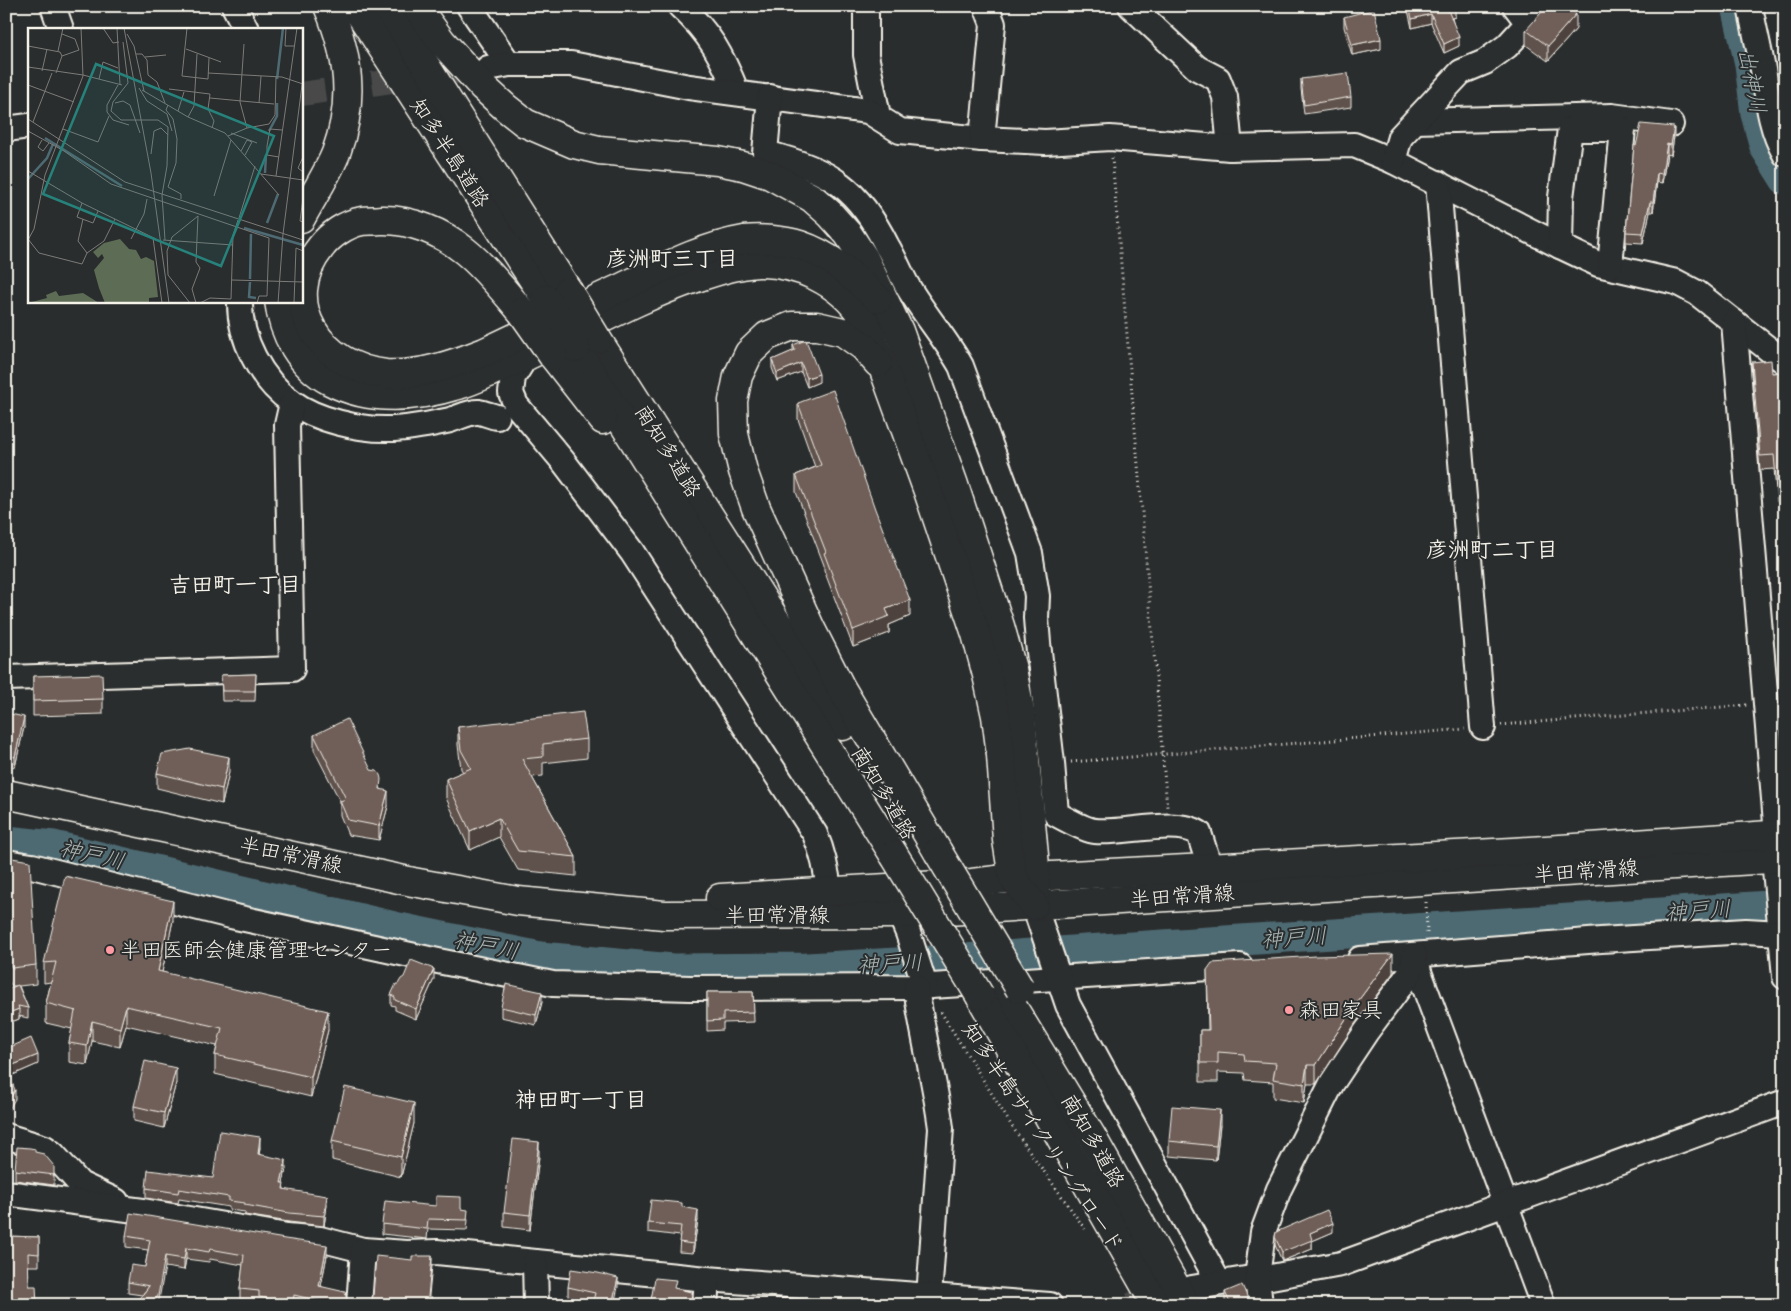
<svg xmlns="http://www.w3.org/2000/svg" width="1791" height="1311" font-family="Caveat,'Klee One',sans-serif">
<rect width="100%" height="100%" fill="#2a2d2e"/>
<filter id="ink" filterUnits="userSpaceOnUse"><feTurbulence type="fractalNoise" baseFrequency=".02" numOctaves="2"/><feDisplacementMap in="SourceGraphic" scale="10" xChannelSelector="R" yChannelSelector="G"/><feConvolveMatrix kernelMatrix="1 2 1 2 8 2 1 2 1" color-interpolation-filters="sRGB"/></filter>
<g filter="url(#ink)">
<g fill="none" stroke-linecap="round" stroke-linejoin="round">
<g stroke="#4e6b73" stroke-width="31">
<polyline points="1737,6 1750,64 1756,114 1765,147 1785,179"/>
<polyline points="6,841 54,846 399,928 540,957 673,969 807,968 951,960 1086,950 1785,905"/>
</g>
<g stroke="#484a4a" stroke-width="24" stroke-dasharray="24 12" stroke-linecap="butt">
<polyline points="301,94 483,68"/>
<polyline points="1130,1305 1169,1292"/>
</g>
<defs>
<g id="minor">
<polyline points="53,6 61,29"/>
<polyline points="234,6 246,29"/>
<polyline points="469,6 509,64"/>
<path d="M680 6C710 33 722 56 737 93"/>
<polyline points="866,6 866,55 878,116"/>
<polyline points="1131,6 1197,68 1218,79 1225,97 1230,148"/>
<path d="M1750 6C1754 29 1760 52 1764 75 1768 103 1771 130 1785 154"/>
<polyline points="1528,23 1543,6"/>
<polyline points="488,68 509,64 571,64 689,87 868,111 900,131 982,139 1045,142 1110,138 1230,148 1354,145 1393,161 1560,246 1598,264 1676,282 1697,293 1785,362"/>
<path d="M770 97 765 153C789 159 821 169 841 185 861 200 876 224 887 246 895 259 900 273 908 287 924 314 945 338 961 366L1030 553 1037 596 1036 618 1038 643 1052 763 1056 814C1066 819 1084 830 1095 831 1123 834 1176 818 1199 833L1210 868"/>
<polyline points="1415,121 1612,116 1671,124"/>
<polyline points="6,129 29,126"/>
<polyline points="982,139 993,24 986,6"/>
<polyline points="1393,161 1400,137 1461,72 1485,62 1507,46 1528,23 1515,6"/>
<polyline points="1438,183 1483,727"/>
<polyline points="1560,246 1561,197 1570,129 1623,129 1610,266"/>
<path d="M240 301C239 338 261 381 292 402 316 420 360 430 390 429 409 429 431 424 450 420 458 418 470 411 479 412 485 413 491 416 497 417"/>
<polyline points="1734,322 1777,835"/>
<path d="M525 358 513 377 511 393 516 405 563 461 632 552 815 834C823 853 827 871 829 892"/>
<polyline points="6,678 292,669 287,425 292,403"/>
<polyline points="1774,859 1785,977"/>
<polyline points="6,862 32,866 231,916 438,961 553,984 690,988 916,987 1240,966"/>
<polyline points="1034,905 1068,1005 1219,1283"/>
<polyline points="900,914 908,933 925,986"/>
<polyline points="1415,955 1419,972 1543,1305"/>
<polyline points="1360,959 1601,940 1746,931 1781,933 1785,932"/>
<path d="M916 987C922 1034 935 1081 941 1128L930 1283 926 1305"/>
<polyline points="6,1136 45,1148 53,1154 80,1184 116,1201"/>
<polyline points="6,1193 143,1211 287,1236 320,1239 363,1250 407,1253 437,1252 707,1279 1050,1305"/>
<polyline points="535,1262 536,1305"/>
<polyline points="1192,1288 1257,1277 1271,1277 1341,1264 1785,1102"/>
<polyline points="359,1305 363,1250"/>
<polyline points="705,1305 707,1279"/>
<polyline points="1260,1305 1257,1277 1263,1232 1279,1189 1332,1083 1366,1032 1410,973 1415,955"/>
</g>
<g id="major">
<polyline points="6,794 413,882 518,901 664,915 900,914 1785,858"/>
<polyline points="720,898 972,883 1013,878 1513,852 1785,834"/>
</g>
<g id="highway">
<polyline points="355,6 546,299"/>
<polyline points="388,6 568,291"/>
<polyline points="416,6 442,42 483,87 506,108 525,123 574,144 599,150 718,161 743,166 770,175 812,198 830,214 848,234 864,258 899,331 954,485 1000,626 1012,669 1021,716 1036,877 1034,905"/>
<path d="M301 218C313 196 327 175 336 153 355 101 349 56 328 6"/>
<path d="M279 301C283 334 300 365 330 381 370 402 416 398 458 385 473 381 486 374 500 368 566 340 628 301 696 278 716 271 737 264 758 263 797 262 840 282 862 316 866 323 869 332 873 340L929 494 976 634 987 675 996 716 1001 755 1007 840 1013 878 1034 905"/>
<path d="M522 312C504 291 486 268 465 251 442 232 410 219 381 220 375 221 368 220 362 221 346 224 330 235 321 247 276 303 321 368 386 374 420 376 454 364 485 352 531 330 577 308 623 287 661 269 702 247 744 240 761 238 784 240 800 245 831 255 855 278 878 299"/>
<polyline points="597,339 843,726"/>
<polyline points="576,348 894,855"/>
<polyline points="553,356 603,420"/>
<polyline points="878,363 864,347 843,332 817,326 792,326 767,336 749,353 738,376 733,401 734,434 743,471 756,508 810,627 841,688 938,852"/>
<polyline points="1003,991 1092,1137 1186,1305"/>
<polyline points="980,996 1156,1305"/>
</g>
</defs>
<use href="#minor" stroke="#f4f1e8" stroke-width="28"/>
<use href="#major" stroke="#f4f1e8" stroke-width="31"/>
<use href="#highway" stroke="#f4f1e8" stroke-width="31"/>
<g stroke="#f4f1e8" stroke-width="3" stroke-dasharray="1 4" stroke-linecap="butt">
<polyline points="1112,158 1167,807"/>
<polyline points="1501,725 1747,705"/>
<polyline points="1071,762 1465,729"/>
<polyline points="1426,902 1427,934"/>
<polyline points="941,1012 1013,1128 1085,1229"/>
</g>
<use href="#minor" stroke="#2a2d2e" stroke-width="24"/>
<use href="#major" stroke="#2a2d2e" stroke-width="28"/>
<use href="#highway" stroke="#2a2d2e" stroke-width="28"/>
<defs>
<g id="highway-bridge">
<polyline points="568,291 597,339"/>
<polyline points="546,299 576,348"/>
<polyline points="522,312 553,356"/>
<polyline points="938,852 1020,989"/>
<polyline points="894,855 980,996"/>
</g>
</defs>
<use href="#highway-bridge" stroke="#f4f1e8" stroke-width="31" stroke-linecap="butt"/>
<use href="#highway-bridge" stroke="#2a2d2e" stroke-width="28"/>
</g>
<g fill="#5f514c" stroke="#f4f1e8">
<polygon points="1407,6 1454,6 1455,17 1452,18 1459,46 1444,53 1431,23 1412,28"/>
<polygon points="1777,6 1785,6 1785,14 1779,15"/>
<polygon points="1344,17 1381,49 1352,55 1344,27"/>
<polygon points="1576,29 1548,61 1526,45 1526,30"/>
<polygon points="1301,79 1351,97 1351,107 1304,114 1301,89"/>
<polygon points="1674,137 1671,155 1667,154 1662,183 1657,182 1653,212 1650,212 1643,243 1626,242 1626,232 1636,146"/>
<polygon points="793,345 819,382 807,387 801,372 777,381 772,368 772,360 793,351"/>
<polygon points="1752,362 1772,373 1785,372 1785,501 1777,502 1774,469 1760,470 1752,376"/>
<polygon points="798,403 910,616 889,625 889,633 853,647 824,570 824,565 796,492 796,475 815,467 798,419"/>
<polygon points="256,674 255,701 222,701 221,675"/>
<polygon points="33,676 103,699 103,714 33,716"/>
<polygon points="6,713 24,727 15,767 6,765"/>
<polygon points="458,727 587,739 587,758 543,763 543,776 532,777 576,857 576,876 518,870 499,837 470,850 446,798 446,779 463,772 461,769 458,745"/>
<polygon points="314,735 371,770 381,789 388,806 379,840 348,835 340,815 340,801 314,750"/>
<polygon points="229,772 222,804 157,788 157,773"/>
<polygon points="6,857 36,965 36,984 19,986 28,1008 28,1018 19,1016 19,1019 6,1024 6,990 17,986 12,986 6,977"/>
<polygon points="173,920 162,972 328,1030 311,1097 215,1074 215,1055 217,1046 126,1025 120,1047 92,1041 87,1065 69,1062 69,1043 72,1029 46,1023 46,1003 51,982 44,983 44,963"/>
<polygon points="1207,970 1393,973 1355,1024 1316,1084 1307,1084 1304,1103 1273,1098 1273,1082 1245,1080 1244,1073 1218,1072 1218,1082 1200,1082 1200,1030 1208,1030"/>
<polygon points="434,979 416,1019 395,1010 395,1006 391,1005 391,995 398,984"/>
<polygon points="707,992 753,992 754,1022 723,1023 723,1030 707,1031"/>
<polygon points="542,1002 536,1025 501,1017 501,1007"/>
<polygon points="6,1049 38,1064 8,1077 6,1073"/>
<polygon points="176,1083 164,1128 134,1121 134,1106"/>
<polygon points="414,1123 401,1177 332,1160 332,1141"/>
<polygon points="1220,1125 1216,1160 1169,1156 1169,1141"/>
<polygon points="260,1147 259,1154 286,1169 283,1183 284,1189 327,1205 324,1226 289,1222 245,1215 245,1212 229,1210 229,1207 179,1199 178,1203 146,1198 146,1188 213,1178"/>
<polygon points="35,1153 54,1176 54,1185 15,1180 15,1170"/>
<polygon points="539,1156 530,1230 504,1227 504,1212"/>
<polygon points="682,1207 698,1220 693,1253 679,1252 680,1236 648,1232 648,1223"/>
<polygon points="461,1209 468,1220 467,1230 428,1229 427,1239 382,1234 382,1224"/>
<polygon points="1333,1232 1312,1241 1312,1249 1282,1261 1275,1245 1275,1237"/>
<polygon points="6,1236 39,1237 39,1266 28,1266 29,1286 37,1305 8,1305 8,1293 6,1293"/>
<polygon points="126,1236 327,1255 321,1286 347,1301 350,1305 259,1305 259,1301 240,1299 240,1289 243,1265 210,1259 209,1262 186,1259 184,1270 165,1267 142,1295 128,1293 128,1282 145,1267 148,1250 126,1247"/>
<polygon points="568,1287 618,1287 593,1302 568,1297"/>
<polygon points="1225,1292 1251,1305 1227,1305 1225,1302"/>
</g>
<g fill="#4e423e" stroke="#f4f1e8">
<polygon points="1779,6 1785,6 1785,14 1779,15"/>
<polygon points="1455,8 1455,17 1448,19 1448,10"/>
<polygon points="1431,14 1431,23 1412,28 1412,19"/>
<polygon points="1576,14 1576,29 1548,61 1548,46"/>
<polygon points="1459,37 1459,46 1444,53 1444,44"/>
<polygon points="1381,39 1381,49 1352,55 1352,45"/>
<polygon points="1674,127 1674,137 1671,155 1671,145"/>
<polygon points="1667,144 1667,154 1662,183 1662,174"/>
<polygon points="1657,173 1657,182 1653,212 1653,202"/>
<polygon points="1650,202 1650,212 1643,243 1643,233"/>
<polygon points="801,363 801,372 777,381 777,373"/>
<polygon points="819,374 819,382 807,387 807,378"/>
<polygon points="910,600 910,616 889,625 889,633 853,647 853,630 886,609"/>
<polygon points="24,717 24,727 15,767 15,757"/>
<polygon points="229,757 229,772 222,804 222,789"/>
<polygon points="388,791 388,806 379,840 379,826"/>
<polygon points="499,818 499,837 470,850 470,831"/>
<polygon points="173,901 173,920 158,991 158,971"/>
<polygon points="1393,954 1393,973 1355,1024 1316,1084 1316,1065 1355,1005"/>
<polygon points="434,969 434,979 416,1019 416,1009"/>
<polygon points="542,992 542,1002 536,1025 536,1015"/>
<polygon points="126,1006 126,1025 120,1047 120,1028"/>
<polygon points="19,1009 19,1019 6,1024 6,1014"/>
<polygon points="328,1011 328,1030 311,1097 311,1077"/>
<polygon points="92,1021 92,1041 87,1065 87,1046"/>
<polygon points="38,1055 38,1064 8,1077 8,1067"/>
<polygon points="1307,1065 1307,1084 1304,1103 1304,1084"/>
<polygon points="176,1068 176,1083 164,1128 164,1113"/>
<polygon points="15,1090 15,1099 6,1114 6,1105"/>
<polygon points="414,1103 414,1123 401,1177 401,1157"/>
<polygon points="1220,1110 1220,1125 1216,1160 1216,1146"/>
<polygon points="260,1137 260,1147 258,1164 258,1154"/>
<polygon points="539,1142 539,1156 530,1230 530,1215"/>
<polygon points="286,1160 286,1169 281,1192 281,1183"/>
<polygon points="327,1196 327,1205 324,1226 324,1216"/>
<polygon points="698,1210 698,1220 693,1253 693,1244"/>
<polygon points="1333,1223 1333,1232 1312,1241 1312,1249 1282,1261 1282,1252 1310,1233"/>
<polygon points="327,1245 327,1255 319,1296 319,1286"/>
<polygon points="186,1248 186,1259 184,1270 184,1259"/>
<polygon points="165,1256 165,1267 158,1305 152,1305"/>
<polygon points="432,1256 432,1266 428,1305 428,1297"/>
<polygon points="618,1278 618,1287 614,1305 612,1305"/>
</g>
<g fill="#6f5e58" stroke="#f4f1e8">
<polygon points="1409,6 1454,6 1455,8 1448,10 1459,37 1444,44 1431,14 1412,19"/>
<polygon points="1547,6 1565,6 1576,14 1548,46 1526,30"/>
<polygon points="1374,9 1381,39 1352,45 1344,17"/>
<polygon points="1348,73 1351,97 1304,105 1301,79"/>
<polygon points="1641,124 1674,127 1671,145 1667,144 1662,174 1657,173 1653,202 1650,202 1643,233 1626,232 1634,145 1636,146"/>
<polygon points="806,340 819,374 807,378 801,363 777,373 772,360 795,350 793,345"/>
<polygon points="1771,360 1772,373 1785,372 1785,487 1777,488 1774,455 1760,456 1752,362"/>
<polygon points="833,390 875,509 910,600 886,609 889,616 853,630 824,553 826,552 796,475 821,465 798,403"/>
<polygon points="102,674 103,699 33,701 33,676"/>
<polygon points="256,674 255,691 222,691 221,675"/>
<polygon points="583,712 587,739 543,744 543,757 522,759 576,857 518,851 499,818 470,831 446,779 471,768 461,750 458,727"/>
<polygon points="6,713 24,717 15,757 6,755"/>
<polygon points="347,719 371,770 377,771 380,775 381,779 380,789 388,791 379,826 348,820 340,801 346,799 314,735"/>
<polygon points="190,749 229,757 222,789 157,773 162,754"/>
<polygon points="6,857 30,861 36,965 12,968 6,958"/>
<polygon points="65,876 173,901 158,971 328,1011 311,1077 215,1055 222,1028 126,1006 120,1028 92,1021 87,1046 69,1043 75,1011 76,1011 46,1003 56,962 44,963"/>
<polygon points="1393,954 1355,1005 1316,1065 1307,1065 1304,1084 1273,1079 1276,1063 1245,1061 1244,1054 1218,1052 1218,1063 1200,1063 1200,1030 1209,1030 1207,970 1212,963 1316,956"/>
<polygon points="411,960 434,969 416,1009 395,1000 395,997 391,995 396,984 398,984 401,979 404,977"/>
<polygon points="506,984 542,992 536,1015 501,1007"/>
<polygon points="18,985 28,1008 18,1006 19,1009 6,1014 6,990"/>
<polygon points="707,992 753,992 754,1012 723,1013 723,1020 707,1021"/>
<polygon points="31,1038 38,1055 8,1067 6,1063 6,1049"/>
<polygon points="145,1061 176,1068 164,1113 134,1106"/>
<polygon points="10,1077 15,1090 6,1105 6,1078"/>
<polygon points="345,1087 414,1103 401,1157 332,1141"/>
<polygon points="1172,1106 1220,1110 1216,1146 1169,1141"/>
<polygon points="220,1131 260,1137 258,1154 286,1160 281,1183 284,1183 283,1189 327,1196 324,1216 289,1213 245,1205 245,1203 229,1201 229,1197 179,1189 178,1193 146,1188 148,1170 213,1178"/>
<polygon points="513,1139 539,1142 530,1215 504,1212"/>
<polygon points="17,1147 30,1148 35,1149 35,1152 44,1154 54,1166 54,1175 15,1170"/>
<polygon points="436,1196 461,1197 461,1209 468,1210 467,1220 428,1219 427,1229 382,1224 385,1201 436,1206"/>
<polygon points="651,1200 682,1203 682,1207 698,1210 693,1244 679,1242 681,1226 648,1223"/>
<polygon points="1327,1210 1333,1223 1310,1233 1312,1240 1282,1252 1275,1237 1276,1232"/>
<polygon points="130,1213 285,1239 327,1245 319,1286 345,1292 347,1301 350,1305 331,1305 331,1304 294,1295 293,1304 259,1297 259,1291 240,1289 244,1255 210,1249 209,1252 186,1248 184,1259 165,1256 158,1296 152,1305 135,1305 149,1286 128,1282 131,1265 145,1267 150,1240 126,1236"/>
<polygon points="6,1236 39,1237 39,1254 28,1253 29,1286 36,1286 37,1305 9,1305 8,1280 6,1280"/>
<polygon points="376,1256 412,1260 412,1256 432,1256 428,1297 432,1297 431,1305 367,1305 371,1302 373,1296"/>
<polygon points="571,1269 598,1273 618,1278 612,1305 592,1305 595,1293 568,1287"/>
<polygon points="655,1278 676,1280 674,1288 691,1292 692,1301 696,1305 650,1305"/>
<polygon points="1242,1285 1251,1305 1231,1305 1225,1292"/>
</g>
</g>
<g fill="#ff9aa2" stroke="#2a2d2e" stroke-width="2">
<circle cx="110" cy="950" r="5"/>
<circle cx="1289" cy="1010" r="5"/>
</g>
<g text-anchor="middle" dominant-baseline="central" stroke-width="4" stroke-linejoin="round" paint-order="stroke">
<g font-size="21" fill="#f4f1e8" stroke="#2a2d2e">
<text transform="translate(450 153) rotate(57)">知多半島道路</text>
<text transform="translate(668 451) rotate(58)">南知多道路</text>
<text transform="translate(884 793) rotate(59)">南知多道路</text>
<text transform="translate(291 855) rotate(12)">半田常滑線</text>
<text transform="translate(1586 871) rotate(-4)">半田常滑線</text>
<text transform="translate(1182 896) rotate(-4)">半田常滑線</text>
<text x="777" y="915">半田常滑線</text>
<text transform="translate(1043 1137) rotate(56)">知多半島サイクリングロード</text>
<text transform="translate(1093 1141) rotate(60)">南知多道路</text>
</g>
<g font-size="21" fill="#f4f1e8" stroke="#2a2d2e" text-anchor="start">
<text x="120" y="950">半田医師会健康管理センター</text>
<text x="1299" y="1010">森田家具</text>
</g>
<g font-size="22" font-style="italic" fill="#a9b5b3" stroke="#2a2d2e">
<text transform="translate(1752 81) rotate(79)">出神川</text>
<text transform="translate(92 855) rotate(13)">神戸川</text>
<text transform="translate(1698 911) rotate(-4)">神戸川</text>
<text transform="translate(1294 938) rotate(-4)">神戸川</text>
<text transform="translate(486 946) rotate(11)">神戸川</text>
<text transform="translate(890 964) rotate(-3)">神戸川</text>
</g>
<g font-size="22" font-weight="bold" fill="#f4f1e8" stroke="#2a2d2e">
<text x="672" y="259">彦洲町三丁目</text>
<text x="1492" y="550">彦洲町二丁目</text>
<text x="235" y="585">吉田町一丁目</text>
<text x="581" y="1100">神田町一丁目</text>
</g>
</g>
<g transform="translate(28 28)">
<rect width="275" height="275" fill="#2a2d2e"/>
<path d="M92 211 101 221 108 222 113 231 118 229 126 233 130 269 121 270V275H77L71 260 66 242 76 230 74 226 70 230 65 224 76 215ZM28 263 31 268 55 265 71 275H0L19 270 18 267Z" fill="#5d6c54"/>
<path fill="none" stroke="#4e6b73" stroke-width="2.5" d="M249 51 255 0M241 103 249 88V75M17 110 94 158M237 145 238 127M0 151 19 130 25 116M239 195 250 166M216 200 275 217M222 251 223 206M222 254 221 269 228 270"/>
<path fill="none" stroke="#7b7b78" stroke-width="1" d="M75 0 85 15 91 14M89 0 92 57M96 0 123 145 141 275M159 0 154 48 180 51 181 30M258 0 257 18H266M99 6 106 18 116 63M95 14 100 55 85 74 83 83 93 92H130L140 99 139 138 134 167M0 18 32 24 34 28 28 45M158 21 193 34M30 23 35 0M108 26H114L119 32 120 47 129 54 137 75M34 28 51 22 47 11 34 6M117 29 138 27M0 39 55 47 94 57M14 43 19 21M180 45 254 49 275 56M71 51 75 34 90 40M0 57 46 74M90 57 79 77V84L85 92 101 97M111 60 119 73 139 86 144 103M141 61 182 66 180 81 186 93 184 100M114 62 160 89 197 105 251 167M182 70 246 76M87 75 95 73 102 77 112 105M231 75 233 48M140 77 138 82 145 91 149 111 148 135 140 159 153 166V171M150 83 156 64M160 89 166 78 169 26M0 91 97 154 275 212M5 94 24 45M219 100 241 96 247 87 248 49M35 101 70 114 81 88M0 103 36 123 83 156 241 210 239 268H231L229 275M203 105 229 115M200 108 219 100 212 74 216 16M14 112 10 119 15 123 21 115M213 123 219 112 224 114 217 127M123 126 126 103 133 100 140 107M251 129 239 127V118L242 101 254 102M275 129 270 140 275 144M0 143 54 175 128 211M233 146 275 152M248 148 269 0M134 167 137 212M186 168 203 112M275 170 272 193 275 194M54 175 49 189 65 195 70 183M211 190 227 138M55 191 50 213 59 225M255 206 275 49M125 210 134 275M0 211 11 225 54 236 59 225 76 213 87 191M103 211 116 186 119 171M0 212 6 201 17 147 55 48 53 0M135 212 205 217M204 252 275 254M162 275 140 247 139 223 144 209 170 188M168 275 164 261 172 240 168 234 170 188M172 275 182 270 203 271 205 207 210 192M250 275 255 206M266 275 268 220 275 223"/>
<path fill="#26827a" fill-opacity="0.15" stroke="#26827a" stroke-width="2.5" d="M68 36 246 108 193 238 15 166Z"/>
<rect width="275" height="275" fill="none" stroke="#f4f1e8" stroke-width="2.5"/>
</g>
<rect width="1791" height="1311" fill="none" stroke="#2a2d2e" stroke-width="25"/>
<rect x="12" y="12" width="1766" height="1286" fill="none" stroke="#f4f1e8" stroke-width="2" filter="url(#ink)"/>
</svg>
